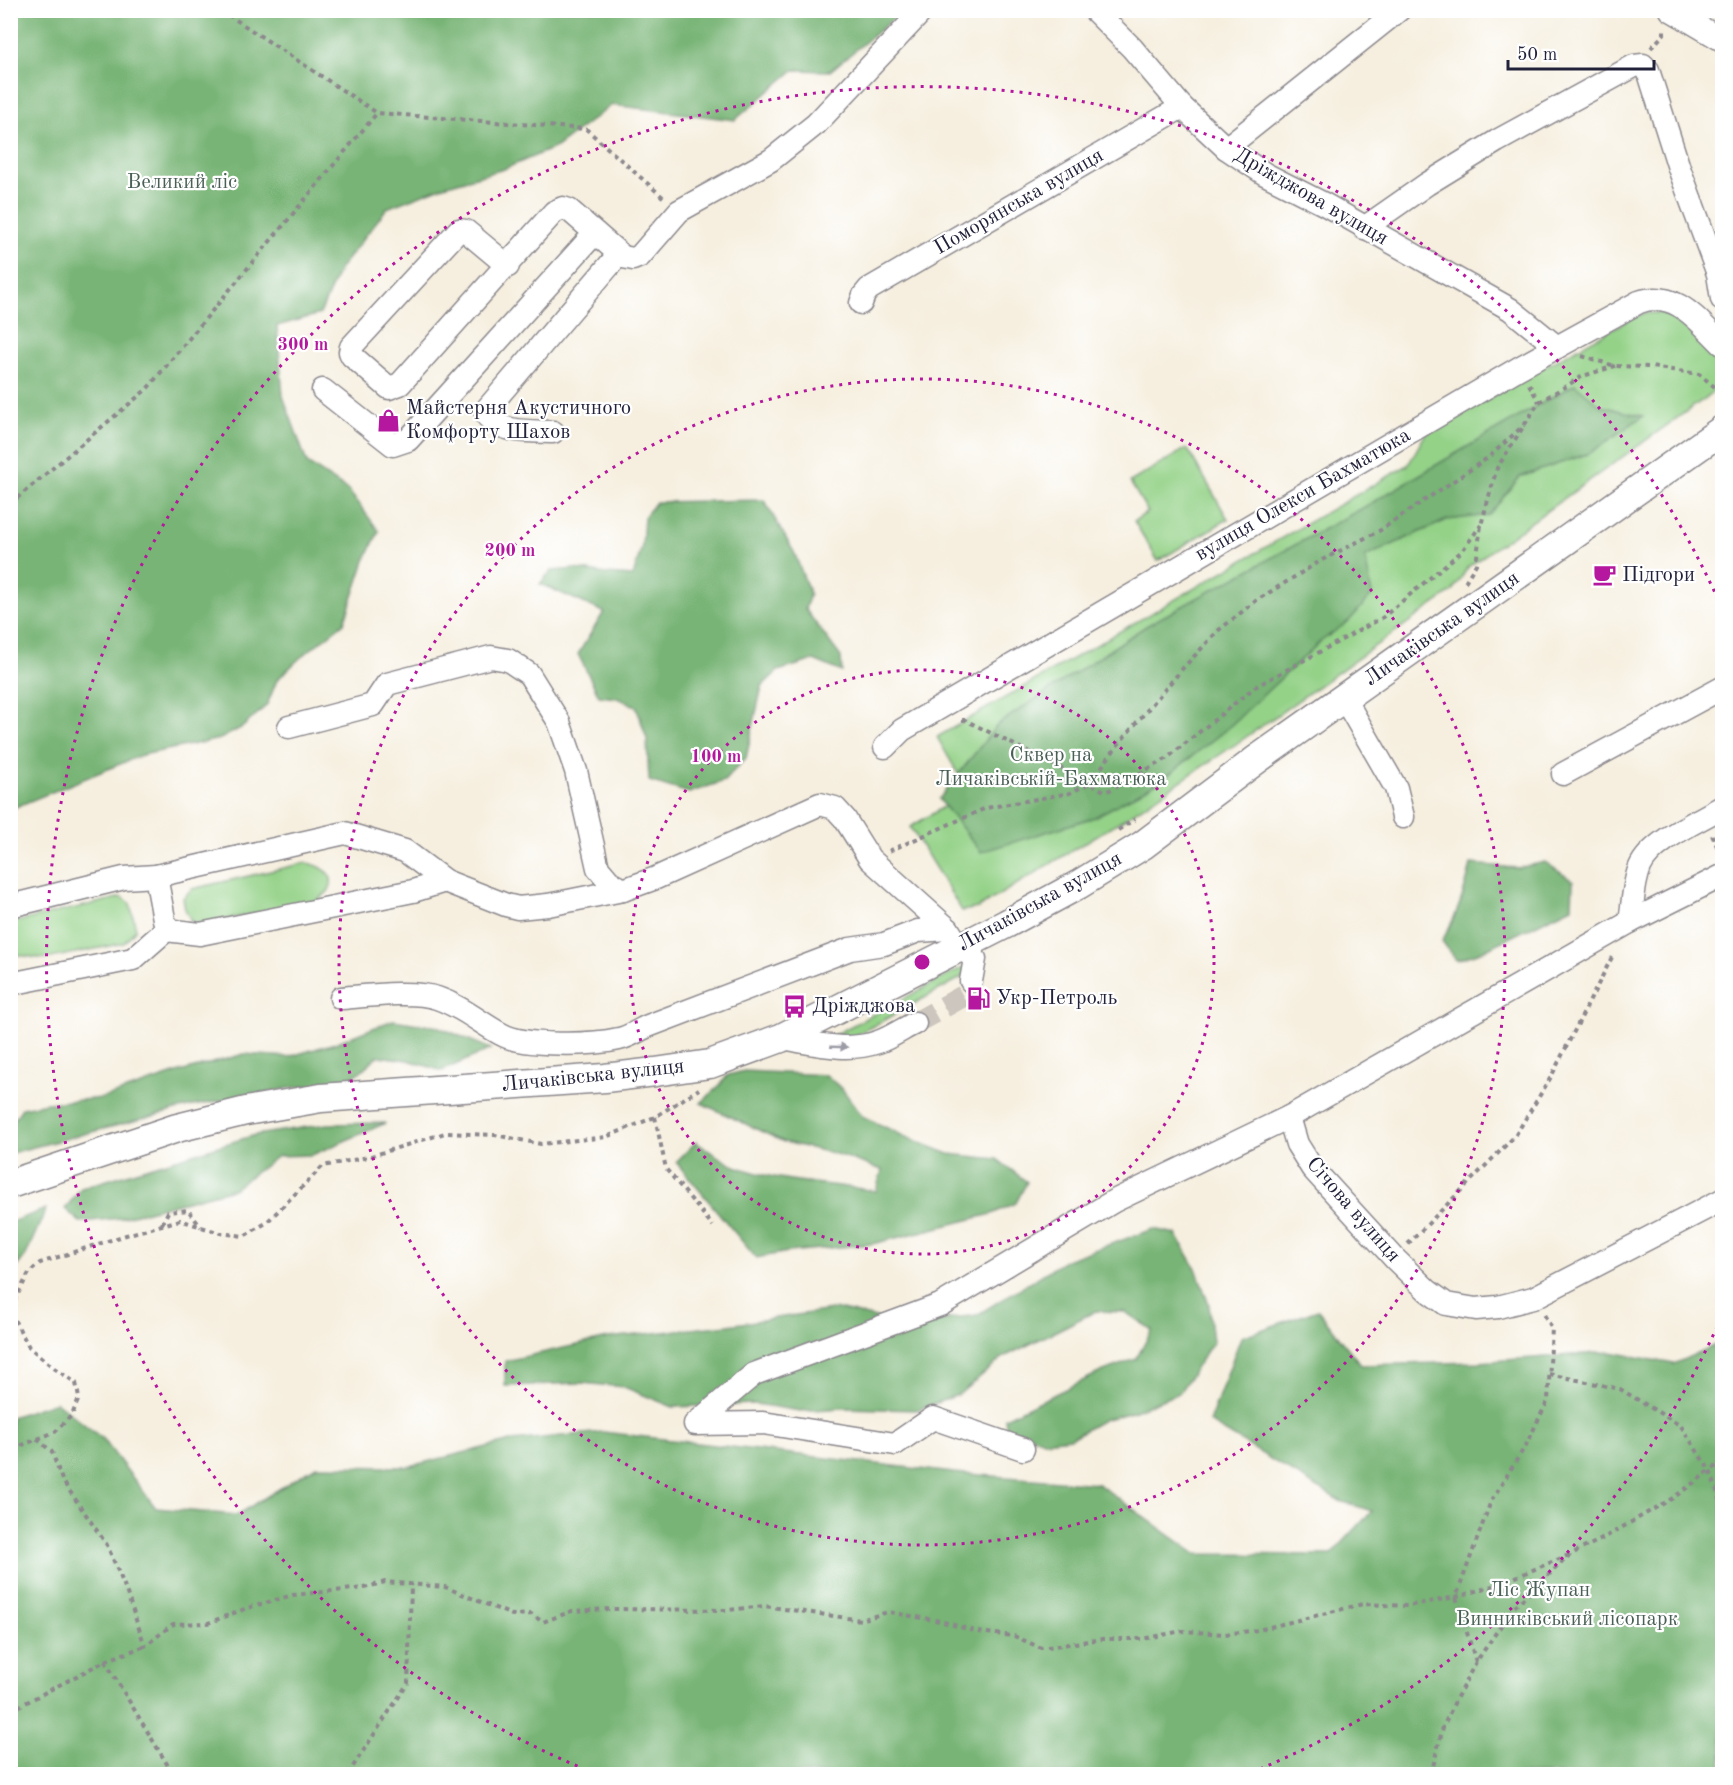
<svg xmlns="http://www.w3.org/2000/svg" width="1733" height="1785" font-family="'Old Standard TT',serif">
<rect width="100%" height="100%" fill="#fff"/>
<filter id="ink" filterUnits="userSpaceOnUse"><feTurbulence type="fractalNoise" baseFrequency=".0167" numOctaves="2"/><feDisplacementMap in="SourceGraphic" scale="12" xChannelSelector="R" yChannelSelector="G"/><feConvolveMatrix kernelMatrix="1 2 1 2 8 2 1 2 1" color-interpolation-filters="sRGB"/></filter>
<filter id="wash" filterUnits="userSpaceOnUse"><feTurbulence type="fractalNoise" baseFrequency=".008" numOctaves="4" result="noise"/><feDisplacementMap in="SourceGraphic" scale="24" xChannelSelector="R" yChannelSelector="G"/><feGaussianBlur stdDeviation="1.35" result="paint"/><feColorMatrix in="noise" values="0 0 0 0 0 0 0 0 0 0 0 0 0 0 0 0 0 1.4 0 .05"/><feComposite in="paint" operator="in"/></filter>
<g filter="url(#wash)">
<rect width="100%" height="100%" fill="#f6efdf"/>
<g fill="#94d288" stroke="#5b7a62" stroke-width="1.5">
<polygon points="1645,313 1663,313 1678,321 1722,360 1722,386 1468,567 1453,591 1242,740 1127,817 978,908 962,911 910,827 952,802 945,790 961,779 937,737 1408,465 1426,433 1630,319"/>
<polygon points="1187,448 1228,519 1158,561 1134,521 1148,512 1130,482"/>
<path d="M305 863C318 864 338 873 329 890 326 895 319 899 314 902L203 924 191 921 185 909 183 898 192 889Z"/>
<polygon points="122,897 130,903 136,929 124,943 46,959 11,954 11,923"/>
<polygon points="969,964 961,978 873,1026 856,1035 844,1037 834,1035"/>
</g>
<g fill="#77b474" stroke="#4c6b58" stroke-width="1.5">
<polygon points="11,10 903,10 903,11 830,71 794,70 735,120 612,105 556,147 504,169 444,186 387,208 339,270 320,314 277,326 283,396 307,463 348,490 379,531 366,558 344,623 300,658 277,680 267,705 243,727 220,739 142,755 11,809"/>
<polygon points="1575,384 1601,406 1643,416 1590,453 1520,477 1489,515 1447,520 1365,557 1372,595 1349,621 1320,642 1229,727 1162,780 1095,817 981,852 939,799 998,724 1146,626 1361,509"/>
<polygon points="764,500 794,552 810,594 805,609 841,657 842,672 814,660 778,671 762,686 746,758 724,781 689,793 649,781 647,739 636,706 617,698 599,696 578,654 604,612 540,584 551,571 575,569 607,574 633,576 642,546 644,517 656,502"/>
<path d="M1545 862 1573 881 1572 907 1478 953 1456 960 1442 941C1458 913 1464 895 1471 864L1518 868Z"/>
<polygon points="393,1020 439,1027 491,1049 442,1071 408,1060 378,1056 348,1082 291,1088 188,1107 11,1153 11,1124 22,1108 47,1103 103,1098 180,1072 244,1054 288,1057 335,1043"/>
<path d="M744 1071 826 1075 843 1090 862 1116 908 1138 949 1154 997 1159 1027 1182 1016 1203 992 1214 872 1244 788 1252 756 1258 676 1162 696 1142C708 1150 722 1160 735 1166 780 1183 829 1183 876 1191L882 1170 836 1154 784 1142 701 1103 719 1086 728 1075Z"/>
<polygon points="386,1123 312,1155 278,1156 233,1189 121,1218 80,1222 65,1209 81,1188 255,1135 327,1124"/>
<polygon points="46,1209 26,1255 11,1274 11,1222"/>
<polygon points="1153,1229 1176,1234 1196,1268 1209,1305 1213,1342 1179,1393 1132,1412 1103,1420 1071,1438 1044,1441 1006,1427 1005,1418 1101,1372 1136,1359 1152,1330 1125,1312 1096,1311 1004,1357 958,1395 917,1410 843,1408 800,1411 755,1404 673,1407 624,1387 582,1383 505,1386 505,1361 608,1338 728,1325 838,1309 905,1325 977,1315 1066,1260"/>
<polygon points="1318,1310 1361,1365 1479,1362 1611,1352 1674,1364 1722,1342 1722,1774 11,1774 11,1417 56,1402 103,1439 156,1508 237,1515 316,1466 406,1467 511,1441 603,1432 954,1473 1098,1484 1196,1554 1331,1555 1372,1511 1340,1501 1209,1422 1241,1337"/>
</g>
</g>
<g filter="url(#ink)">
<g fill="none" stroke-linecap="round" stroke-linejoin="round">
<polyline stroke="#ccc6be" stroke-width="22" stroke-dasharray="22 11" stroke-linecap="butt" points="915,1023 967,994 971,981"/>
<defs>
<g id="minor">
<polyline points="1094,10 1132,48 1182,107 1226,148 1265,174 1324,204 1510,309 1557,347"/>
<polyline points="1671,10 1722,40"/>
<polyline points="1226,148 1399,10"/>
<polyline points="1364,228 1427,184 1497,141 1634,66 1643,65 1648,70 1679,168 1718,274 1722,299"/>
<polyline points="508,266 466,231 459,230 351,347 350,352 352,356 389,388 400,384 554,212 563,208 569,210 623,257 633,259 640,256 679,211 771,160 816,124 923,10"/>
<polyline points="861,303 864,295 869,289 1182,107"/>
<polyline points="323,390 393,445 408,440 595,233"/>
<path d="M553 432C532 431 499 434 486 414L487 409 619 254"/>
<polyline points="1344,698 1396,788 1403,817"/>
<polyline points="289,727 373,705 387,684 491,657 508,660 529,674 559,722 576,771 598,868 609,881 623,890"/>
<path d="M885 747 902 730 1519 368 1639 302C1676 289 1698 321 1722 344"/>
<polyline points="1563,774 1722,688"/>
<polyline points="1722,876 1630,922 1289,1117 1297,1144 1312,1168 1396,1260 1428,1291 1446,1304 1476,1309 1498,1307 1533,1298 1722,1200"/>
<polyline points="10,906 124,878 156,876 345,833 405,851 445,881 506,905 518,908 548,905 623,890 656,878 820,804 835,808 845,819 870,859 948,929 959,946 975,959 971,981"/>
<path d="M1630 922C1633 904 1633 884 1640 867 1651 841 1699 821 1722 807"/>
<polyline points="166,930 200,934 413,891 445,881"/>
<polyline points="10,984 133,959 166,930 156,876"/>
<path d="M341 998C366 996 414 990 437 998 461 1006 479 1022 501 1034 523 1047 593 1045 619 1039 629 1037 639 1030 648 1026L850 949 884 944 918 931 948 929"/>
<path d="M781 1038C813 1043 846 1053 878 1042 890 1038 903 1029 915 1023"/>
<polyline points="1023,1449 933,1418 895,1444 763,1423 695,1424 754,1374 940,1305 1114,1201 1289,1117"/>
</g>
<polyline id="major" points="10,1184 177,1128 246,1111 321,1098 605,1078 655,1072 710,1064 781,1038 1006,924 1078,885 1143,845 1256,760 1722,430"/>
</defs>
<use href="#minor" stroke="#8c888d" stroke-width="25"/>
<use href="#major" stroke="#8c888d" stroke-width="31"/>
<g stroke="#8c888d" stroke-width="4" stroke-dasharray="4.5 4.5" stroke-linecap="butt">
<polyline points="221,10 377,113 586,129 665,199"/>
<polyline points="1651,48 1664,34 1664,28"/>
<polyline points="1582,356 1615,366 1651,367 1699,374 1722,393"/>
<polyline points="1529,384 1539,402"/>
<polyline points="10,504 147,389 377,113"/>
<polyline points="1465,582 1476,564 1481,525 1497,468 1539,402 1583,376 1615,366"/>
<polyline points="962,720 965,720 1090,783 1120,742 1183,668 1219,630 1257,600 1322,560 1379,531 1489,457 1524,425"/>
<polyline points="1118,830 1135,819"/>
<polyline points="1712,835 1721,855"/>
<polyline points="889,851 986,808 1070,793 1090,783 1106,792 1166,759 1255,687 1382,618 1462,551 1481,525"/>
<polyline points="655,1117 666,1169 713,1226"/>
<polyline points="162,1224 168,1212 188,1210 201,1227"/>
<polyline points="1408,1244 1515,1136 1551,1077 1613,955"/>
<polyline points="10,1309 29,1273 40,1263 126,1235 180,1220 220,1233 244,1236 266,1223 323,1166 368,1157 445,1133 495,1135 541,1144 606,1137 655,1117 699,1089"/>
<polyline points="10,1312 29,1347 54,1368 76,1383 79,1398 72,1415 55,1432 10,1450"/>
<polyline points="1549,1374 1620,1389 1681,1426 1710,1471 1722,1505"/>
<polyline points="37,1439 52,1452 62,1480 107,1545 124,1585 145,1646 173,1624 208,1623 247,1608 293,1595 364,1588 385,1582 445,1587 512,1615 531,1614 543,1622 572,1611 612,1609 729,1610 764,1606 861,1620 888,1612 940,1621 978,1632 1014,1636 1041,1648 1102,1639 1142,1639 1182,1631 1225,1634 1258,1630 1363,1604 1407,1606 1456,1597 1499,1584 1571,1554"/>
<polyline points="105,1661 173,1774"/>
<polyline points="1476,1662 1456,1597 1491,1501 1526,1445 1548,1400 1552,1328 1543,1313"/>
<polyline points="10,1711 105,1661 145,1646"/>
<polyline points="348,1774 408,1683 411,1586"/>
<polyline points="1431,1774 1443,1727 1457,1697 1476,1662 1513,1608 1571,1554 1600,1540 1673,1498 1722,1462"/>
</g>
<use href="#minor" stroke="#fff" stroke-width="22"/>
<use href="#major" stroke="#fff" stroke-width="28"/>
</g>
<defs><path id="oneway-solid" d="M-6-.8H1V-3.2L6.5 0L1 3.2V.8H-6Z" transform="scale(1.5)"/></defs>
<use fill="#9c9ca7" href="#oneway-solid" transform="translate(839 1047) rotate(2)"/>
</g>
<g fill="none" stroke="#b5179e" stroke-width="3" stroke-dasharray="3 6">
<circle cx="922" cy="962" r="292"/>
<circle cx="922" cy="962" r="583"/>
<path d="M1721 1318A875 875 0 0 1 1250 1773M594 1773A875 875 0 1 1 1721 606"/>
</g>
<defs>
<symbol id="shop-bare" viewBox="-9 -9 18 18"><path d="M-5-2.5h2.3a2.7 3.5 0 0 1 5.4 0H5L5.5 6h-11ZM-1.5-2.5h3a1.5 2.3 0 0 0-3 0Z" fill="#b5179e" stroke="#fff" stroke-width="2.5" paint-order="stroke"/></symbol>
<symbol id="cafe-bare" viewBox="-9 -9 18 18"><path d="M-5.5-4.5H6V0H3Q3 3.5 0 3.5H-2.5Q-5.5 3.5-5.5 0ZM3-3.2v2h1.7v-2ZM-6 4.5H4V6H-6Z" fill="#b5179e" stroke="#fff" stroke-width="2.5" paint-order="stroke"/></symbol>
<symbol id="fuel-bare" viewBox="-9 -9 18 18"><path d="M-5.5-6h7V0h2V4h1.3V-2.5L3-4.5l.8-.8L6-3V5H2.5V1h-1V6h-7ZM-4.2-4.7v3.2H.2V-4.7Z" fill="#b5179e" stroke="#fff" stroke-width="2.5" paint-order="stroke"/></symbol>
<symbol id="bus-bare" viewBox="-9 -9 18 18"><path d="M-5-6H5V4H4V6H2V4H-2V6H-4V4H-5ZM-3.5-4V0h7V-4ZM-3.5 1.2v1.5H-2V1.2ZM2 1.2v1.5H3.5V1.2Z" fill="#b5179e" stroke="#fff" stroke-width="2.5" paint-order="stroke"/></symbol>
</defs>
<g fill-rule="evenodd">
<use href="#shop-bare" x="372" y="404" width="33" height="33"/>
<use href="#cafe-bare" x="1588" y="558" width="33" height="33"/>
<use href="#fuel-bare" x="962" y="982" width="33" height="33"/>
<use href="#bus-bare" x="778" y="990" width="33" height="33"/>
</g>
<g text-anchor="middle" dominant-baseline="central" stroke-width="4.5" stroke-linejoin="round" paint-order="stroke">
<g font-size="21" fill="#4a6056" stroke="#fff">
<text x="182" y="182">Великий ліс</text>
<text x="1051" y="755">Сквер на<tspan x="1051" dy="24">Личаківській-Бахматюка</tspan></text>
<text x="1539" y="1590">Ліс Жупан</text>
<text x="1567" y="1619">Винниківський лісопарк</text>
</g>
<g font-size="21" fill="#22223b" stroke="#fff">
<text transform="translate(1311 197) rotate(30)">Дріжджова вулиця</text>
<text transform="translate(1019 202) rotate(-30)">Поморянська вулиця</text>
<text transform="translate(1303 495) rotate(-30)">вулиця Олекси Бахматюка</text>
<text transform="translate(1442 629) rotate(-35)">Личаківська вулиця</text>
<text transform="translate(1040 902) rotate(-29)">Личаківська вулиця</text>
<text transform="translate(593 1076) rotate(-6)">Личаківська вулиця</text>
<text transform="translate(1353 1210) rotate(49)">Січова вулиця</text>
</g>
<g font-size="21" fill="#22223b" stroke="#fff" text-anchor="start">
<text x="406" y="408">Майстерня Акустичного<tspan x="406" dy="24">Комфорту Шахов</tspan></text>
<text x="1622" y="575">Підгори</text>
<text x="996" y="998">Укр-Петроль</text>
<text x="812" y="1006">Дріжджова</text>
</g>
</g>
<circle cx="922" cy="962" r="9" fill="#b5179e" stroke="#fff" stroke-width="3"/>
<g font-size="18" text-anchor="middle" font-weight="bold" fill="#b5179e" stroke="#fff" stroke-width="4.5" stroke-linejoin="round" paint-order="stroke">
<text x="303" y="350">300 m</text>
<text x="510" y="556">200 m</text>
<text x="716" y="762">100 m</text>
</g>
<rect width="1733" height="1785" fill="none" stroke="#fff" stroke-width="36"/>
<path d="M1508 60v9h146v-9" fill="none" stroke="#22223b" stroke-width="3"/>
<text x="1517" y="60" font-size="18" fill="#22223b" stroke="#ffffff" stroke-width="4.5" paint-order="stroke">50 m</text>
</svg>
